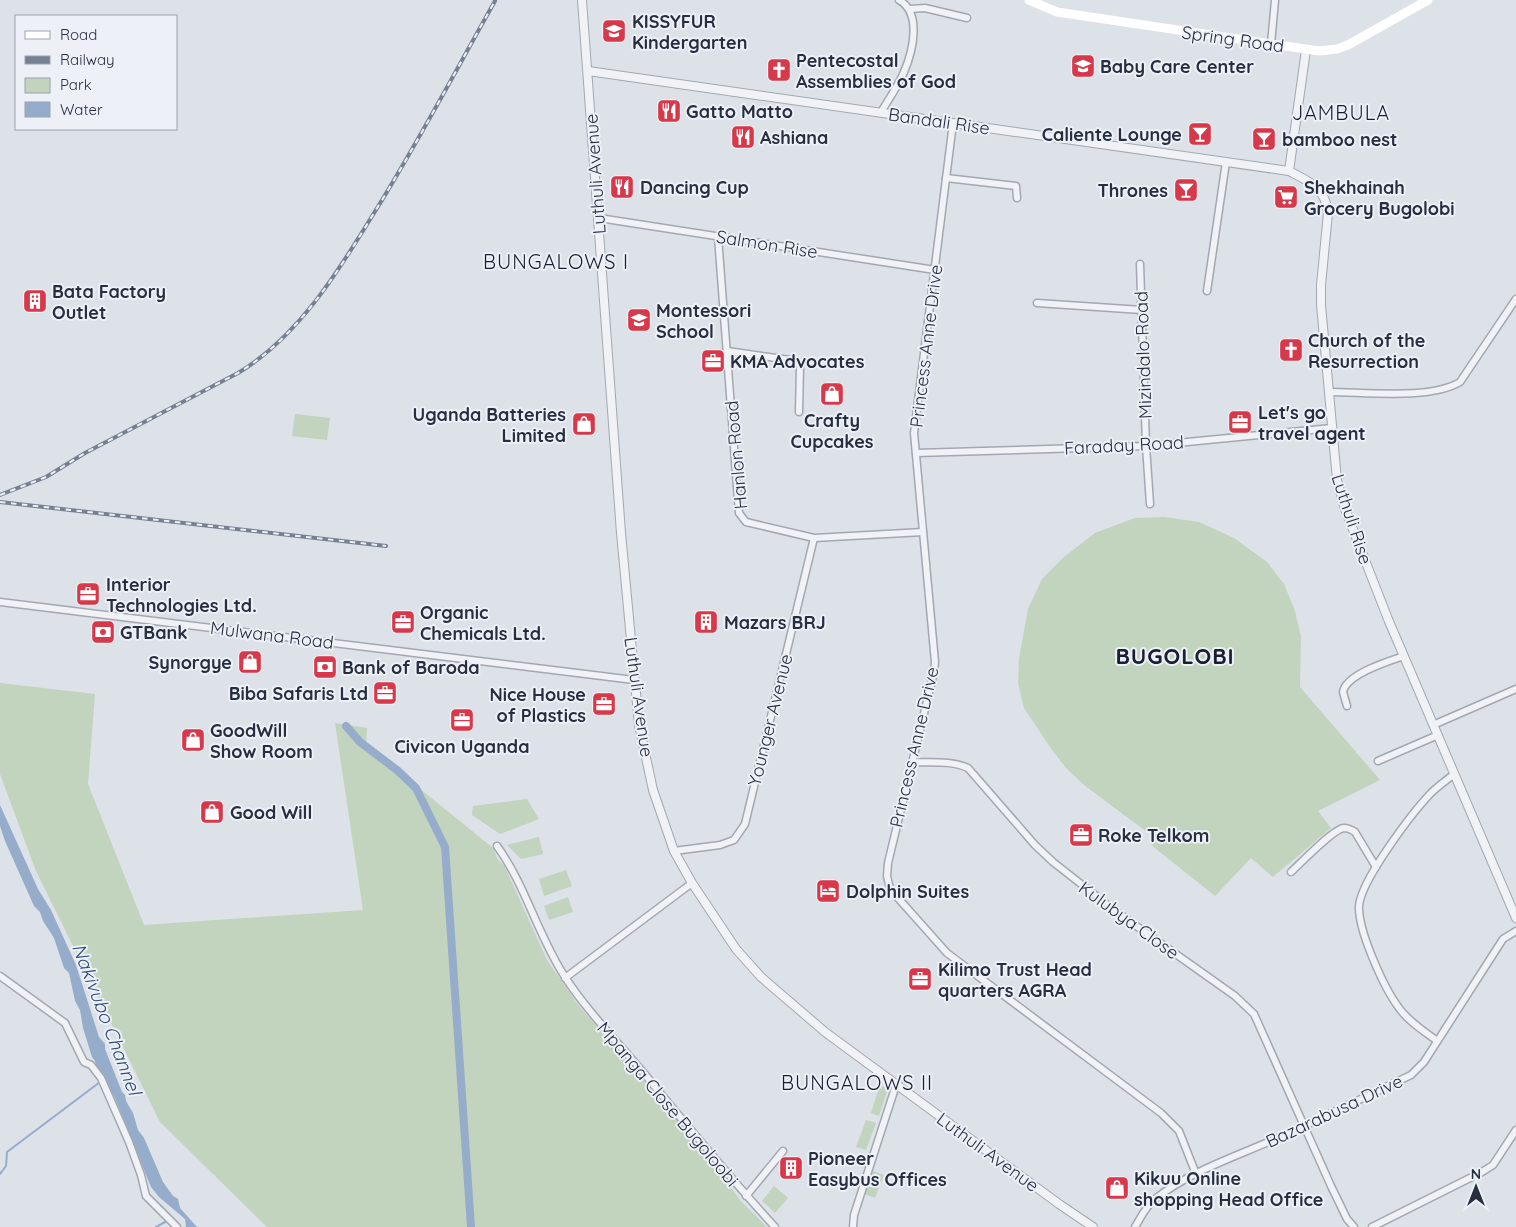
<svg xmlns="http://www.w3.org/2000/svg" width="1516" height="1227" font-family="Quicksand,sans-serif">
<rect width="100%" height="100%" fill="#dde1e8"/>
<g fill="#c2d3be">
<polygon points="295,414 330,418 327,440 292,436"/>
<polygon points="1164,517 1199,522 1234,538 1267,562 1284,584 1295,611 1301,637 1300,687 1380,780 1318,811 1331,828 1273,877 1251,858 1215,896 1151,845 1155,838 1084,785 1066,768 1050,747 1024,708 1018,683 1019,658 1028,609 1042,579 1064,557 1095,533 1135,518"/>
<polygon points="0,683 95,694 88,784 144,925 363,910 335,723 367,728 366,745 493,848 498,860 504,865 547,960 579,1006 691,1136 741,1201 767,1227 267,1227 160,1122 36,871 0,774"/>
<polygon points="527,799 539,819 500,834 472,815 473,806"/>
<polygon points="539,837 543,854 521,859 507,845"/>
<polygon points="566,870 572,886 544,896 539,879"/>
<polygon points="568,897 573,912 549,920 544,906"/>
<polygon points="880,1085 888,1088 879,1116 871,1113"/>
<polygon points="866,1120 876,1123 866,1150 856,1147"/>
<polygon points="873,1171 884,1175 875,1198 864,1194"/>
<polygon points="774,1186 788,1198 775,1213 762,1201"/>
</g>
<polygon fill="#95adcb" points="0,805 38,889 51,910 76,965 99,1037 105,1044 105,1049 122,1092 125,1095 126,1101 133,1113 138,1130 144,1138 163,1182 173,1196 178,1199 180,1208 197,1227 186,1227 185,1219 159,1197 151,1187 119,1108 114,1096 106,1086 103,1075 96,1068 95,1061 92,1057 83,1028 80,1010 75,1001 69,973 64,968 54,938 43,921 40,912 34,906 5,841 0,826"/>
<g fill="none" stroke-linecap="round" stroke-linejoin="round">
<g stroke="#95adcb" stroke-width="2">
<polyline points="0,1174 6,1166 7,1152 100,1082"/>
<polyline points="156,1227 167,1221"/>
</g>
<polyline stroke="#95adcb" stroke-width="8" points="346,726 360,742 397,770 416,788 445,847 471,1227"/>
<defs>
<g id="minor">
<polyline points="910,9 925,8 967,18"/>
<polyline points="1271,44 1275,0"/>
<path d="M881 112C889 99 898 86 904 72 913 51 922 13 899 0"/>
<polyline points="953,123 914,433 935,662 934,672 888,863 887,876 890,889 947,953 1161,1113 1179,1131 1196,1174"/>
<polyline points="946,178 1016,186 1017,198"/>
<polyline points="599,218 935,270"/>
<polyline points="718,237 739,513 746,522 814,538 923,532"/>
<polyline points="1140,264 1146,446 1150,504"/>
<polyline points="1207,291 1226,162"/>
<polyline points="1037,303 1142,310"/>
<polyline points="727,351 797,361 800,366 799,412"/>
<path d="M1329 392C1365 392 1430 400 1460 382L1516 299"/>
<polyline points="916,453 1146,446 1332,428"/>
<polyline points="0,602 634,680"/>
<path d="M1347 706 1343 692C1346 674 1389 661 1404 656"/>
<polyline points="1433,725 1516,689"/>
<polyline points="1378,761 1438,735"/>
<path d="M912 762C930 763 951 760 968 768L1035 845 1053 862 1118 913 1235 996 1254 1014 1331 1186 1347 1219 1354 1227"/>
<path d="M497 846C526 886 538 936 565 977 587 1011 616 1040 642 1071 686 1124 729 1177 775 1227"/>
<polyline points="674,851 720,845 734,840 745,824 814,538"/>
<path d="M1291 872C1301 863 1333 829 1344 828 1349 828 1352 830 1355 832L1376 867"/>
<polyline points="0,976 65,1023 84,1062 91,1065 101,1078 129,1142 141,1175 146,1196 177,1227"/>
<polyline points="565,978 692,883"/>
<path d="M1437 1041C1424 1031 1409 1022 1399 1008 1384 988 1358 931 1359 906 1361 880 1412 813 1431 793 1438 786 1447 780 1454 774"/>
<polyline points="746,1196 783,1151"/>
<polyline points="853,1227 854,1215 896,1085"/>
<path d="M1135 1227C1141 1217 1146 1206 1155 1199 1189 1172 1234 1157 1273 1140 1320 1119 1365 1097 1411 1075L1424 1062 1503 939 1516 931"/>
<polyline points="1372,1227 1482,1172 1493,1165 1516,1130"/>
</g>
<g id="tertiary">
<polyline points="582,0 621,533 639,725 653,790 674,851 692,883 736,949 761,977 825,1032 1059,1204 1093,1227"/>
<path d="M1306 50 1289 171C1310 182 1325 187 1328 213L1321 285V305L1337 480 1345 509 1388 619 1516 918"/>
<polyline points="588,71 1289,171"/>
</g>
</defs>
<use href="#minor" stroke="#a2a8b2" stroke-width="9"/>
<use href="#tertiary" stroke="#a2a8b2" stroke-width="10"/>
<use href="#minor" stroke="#f0f2f6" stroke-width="6"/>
<use href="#tertiary" stroke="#f0f2f6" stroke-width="8"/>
<polyline stroke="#fff" stroke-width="9" points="1029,0 1057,12 1319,51 1337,49 1348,45 1428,0"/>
<defs>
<g id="rail">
<path d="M0 495 46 477 85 453 238 373C298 337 338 272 374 213 417 144 455 72 495 1"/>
<polyline points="0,502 386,546"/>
</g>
</defs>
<use href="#rail" stroke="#768093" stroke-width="4"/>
<use href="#rail" stroke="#edf0f6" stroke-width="2" stroke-dasharray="5.5" stroke-linecap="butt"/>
</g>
<defs>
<symbol id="school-square" viewBox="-11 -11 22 22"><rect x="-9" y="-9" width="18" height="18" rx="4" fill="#d7394b" stroke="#edf0f6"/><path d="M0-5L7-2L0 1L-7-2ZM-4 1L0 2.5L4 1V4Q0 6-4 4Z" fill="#fff"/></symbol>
<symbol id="church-square" viewBox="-11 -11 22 22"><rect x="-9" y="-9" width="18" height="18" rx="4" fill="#d7394b" stroke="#edf0f6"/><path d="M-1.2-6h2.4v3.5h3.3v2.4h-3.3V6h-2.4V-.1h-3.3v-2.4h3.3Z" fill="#fff"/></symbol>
<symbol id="restaurant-square" viewBox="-11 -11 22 22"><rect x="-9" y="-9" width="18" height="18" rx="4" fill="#d7394b" stroke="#edf0f6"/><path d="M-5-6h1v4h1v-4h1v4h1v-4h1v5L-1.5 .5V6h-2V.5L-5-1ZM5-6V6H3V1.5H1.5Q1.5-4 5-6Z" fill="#fff"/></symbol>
<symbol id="bar-square" viewBox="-11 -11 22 22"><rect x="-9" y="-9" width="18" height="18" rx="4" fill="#d7394b" stroke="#edf0f6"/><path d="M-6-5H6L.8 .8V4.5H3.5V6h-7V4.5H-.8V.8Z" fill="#fff"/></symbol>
<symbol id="supermarket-square" viewBox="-11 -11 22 22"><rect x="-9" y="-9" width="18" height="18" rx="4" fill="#d7394b" stroke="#edf0f6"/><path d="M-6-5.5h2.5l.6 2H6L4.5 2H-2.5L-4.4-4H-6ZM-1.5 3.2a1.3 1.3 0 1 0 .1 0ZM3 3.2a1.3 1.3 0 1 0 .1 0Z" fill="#fff"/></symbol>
<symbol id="building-square" viewBox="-11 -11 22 22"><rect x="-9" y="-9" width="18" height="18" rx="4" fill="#d7394b" stroke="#edf0f6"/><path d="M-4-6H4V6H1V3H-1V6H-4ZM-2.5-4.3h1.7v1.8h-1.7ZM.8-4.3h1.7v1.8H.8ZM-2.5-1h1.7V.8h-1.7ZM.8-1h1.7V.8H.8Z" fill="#fff"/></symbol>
<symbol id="office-square" viewBox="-11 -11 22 22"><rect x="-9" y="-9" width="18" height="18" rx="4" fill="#d7394b" stroke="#edf0f6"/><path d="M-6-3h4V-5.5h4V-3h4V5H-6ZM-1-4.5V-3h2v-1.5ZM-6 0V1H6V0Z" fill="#fff"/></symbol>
<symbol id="shop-square" viewBox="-11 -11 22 22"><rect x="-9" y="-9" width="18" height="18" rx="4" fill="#d7394b" stroke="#edf0f6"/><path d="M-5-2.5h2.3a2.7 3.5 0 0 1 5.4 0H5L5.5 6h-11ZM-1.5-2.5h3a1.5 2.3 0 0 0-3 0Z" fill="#fff"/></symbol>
<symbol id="bank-square" viewBox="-11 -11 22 22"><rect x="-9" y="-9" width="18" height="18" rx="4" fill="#d7394b" stroke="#edf0f6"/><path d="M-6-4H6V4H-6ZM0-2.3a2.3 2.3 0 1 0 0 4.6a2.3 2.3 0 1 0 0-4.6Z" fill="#fff"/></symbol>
<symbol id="hotel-square" viewBox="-11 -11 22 22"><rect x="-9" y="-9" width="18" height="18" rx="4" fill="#d7394b" stroke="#edf0f6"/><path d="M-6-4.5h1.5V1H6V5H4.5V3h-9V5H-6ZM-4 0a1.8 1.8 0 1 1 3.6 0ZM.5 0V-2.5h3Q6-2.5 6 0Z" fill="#fff"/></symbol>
</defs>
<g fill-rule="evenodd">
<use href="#school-square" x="600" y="17" width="28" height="28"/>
<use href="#school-square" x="1069" y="52" width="28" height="28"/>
<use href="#church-square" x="765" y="56" width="28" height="28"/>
<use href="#restaurant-square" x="655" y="97" width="28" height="28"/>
<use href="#bar-square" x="1186" y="120" width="28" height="28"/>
<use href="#restaurant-square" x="729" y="123" width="28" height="28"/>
<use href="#bar-square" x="1250" y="125" width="28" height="28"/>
<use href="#restaurant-square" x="608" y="173" width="28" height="28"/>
<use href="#bar-square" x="1172" y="176" width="28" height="28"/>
<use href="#supermarket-square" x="1272" y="183" width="28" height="28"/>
<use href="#building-square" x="21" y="287" width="28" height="28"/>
<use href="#school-square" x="625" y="306" width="28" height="28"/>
<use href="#church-square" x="1277" y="336" width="28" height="28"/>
<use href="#office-square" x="699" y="347" width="28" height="28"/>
<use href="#shop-square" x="818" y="380" width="28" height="28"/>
<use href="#office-square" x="1226" y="408" width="28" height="28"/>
<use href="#shop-square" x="570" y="410" width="28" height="28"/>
<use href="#office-square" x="74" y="580" width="28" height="28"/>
<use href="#office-square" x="389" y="608" width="28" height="28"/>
<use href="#building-square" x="692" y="608" width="28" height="28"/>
<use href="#bank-square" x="89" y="618" width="28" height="28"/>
<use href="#shop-square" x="236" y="648" width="28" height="28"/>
<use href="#bank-square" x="311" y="653" width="28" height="28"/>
<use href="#office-square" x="371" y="679" width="28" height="28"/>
<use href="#office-square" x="590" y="690" width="28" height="28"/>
<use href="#office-square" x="448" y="706" width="28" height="28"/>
<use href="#shop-square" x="179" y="726" width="28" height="28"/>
<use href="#shop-square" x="198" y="798" width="28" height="28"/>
<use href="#office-square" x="1067" y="821" width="28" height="28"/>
<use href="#hotel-square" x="814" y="877" width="28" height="28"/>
<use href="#office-square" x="906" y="965" width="28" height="28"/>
<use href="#building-square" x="777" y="1154" width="28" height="28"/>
<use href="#shop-square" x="1103" y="1174" width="28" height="28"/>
</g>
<g text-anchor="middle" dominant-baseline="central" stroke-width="4" stroke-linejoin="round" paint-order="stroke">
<g font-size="18" font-weight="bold" fill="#262e40" stroke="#edf0f6" text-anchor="start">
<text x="632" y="21">KISSYFUR<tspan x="632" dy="21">Kindergarten</tspan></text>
<text x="796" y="60">Pentecostal<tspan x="796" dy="21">Assemblies of God</tspan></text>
<text x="1100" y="66">Baby Care Center</text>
<text x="686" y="111">Gatto Matto</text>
<text x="1182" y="134" text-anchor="end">Caliente Lounge</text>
<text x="760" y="137">Ashiana</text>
<text x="1282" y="139">bamboo nest</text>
<text x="640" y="187">Dancing Cup</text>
<text x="1304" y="187">Shekhainah<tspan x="1304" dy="21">Grocery Bugolobi</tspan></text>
<text x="1168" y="190" text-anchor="end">Thrones</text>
<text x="52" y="291">Bata Factory<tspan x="52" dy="21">Outlet</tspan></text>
<text x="656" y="310">Montessori<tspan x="656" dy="21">School</tspan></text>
<text x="1308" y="340">Church of the<tspan x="1308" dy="21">Resurrection</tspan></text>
<text x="730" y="361">KMA Advocates</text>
<text x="1258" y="412">Let's go<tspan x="1258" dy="21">travel agent</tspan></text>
<text x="566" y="414" text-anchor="end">Uganda Batteries<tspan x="566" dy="21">Limited</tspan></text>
<text x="832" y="420" text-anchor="middle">Crafty<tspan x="832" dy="21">Cupcakes</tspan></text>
<text x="106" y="584">Interior<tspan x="106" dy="21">Technologies Ltd.</tspan></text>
<text x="420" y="612">Organic<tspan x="420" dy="21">Chemicals Ltd.</tspan></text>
<text x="724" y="622">Mazars BRJ</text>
<text x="120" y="632">GTBank</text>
<text x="232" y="662" text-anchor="end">Synorgye</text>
<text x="342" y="667">Bank of Baroda</text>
<text x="368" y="693" text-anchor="end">Biba Safaris Ltd</text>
<text x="586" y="694" text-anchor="end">Nice House<tspan x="586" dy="21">of Plastics</tspan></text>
<text x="210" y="730">GoodWill<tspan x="210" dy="21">Show Room</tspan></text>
<text x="462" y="746" text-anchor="middle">Civicon Uganda</text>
<text x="230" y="812">Good Will</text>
<text x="1098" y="835">Roke Telkom</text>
<text x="846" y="891">Dolphin Suites</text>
<text x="938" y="969">Kilimo Trust Head<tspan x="938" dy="21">quarters AGRA</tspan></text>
<text x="808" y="1158">Pioneer<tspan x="808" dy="21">Easybus Offices</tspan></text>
<text x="1134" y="1178">Kikuu Online<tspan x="1134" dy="21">shopping Head Office</tspan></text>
</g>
<g font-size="18" fill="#262e40" stroke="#edf0f6">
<text transform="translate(1233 39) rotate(8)">Spring Road</text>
<text transform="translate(939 121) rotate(8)">Bandali Rise</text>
<text transform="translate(595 174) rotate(-94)">Luthuli Avenue</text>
<text transform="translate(767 244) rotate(9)">Salmon Rise</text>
<text transform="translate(926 346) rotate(-83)">Princess Anne Drive</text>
<text transform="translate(1143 355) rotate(-92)">Mizindalo Road</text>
<text transform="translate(1124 445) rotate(-3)">Faraday Road</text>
<text transform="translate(736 455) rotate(-95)">Hanlon Road</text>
<text transform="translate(1352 519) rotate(72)">Luthuli Rise</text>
<text transform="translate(272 635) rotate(7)">Mulwana Road</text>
<text transform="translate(639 697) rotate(82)">Luthuli Avenue</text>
<text transform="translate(770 720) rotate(-76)">Younger Avenue</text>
<text transform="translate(914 747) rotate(-77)">Princess Anne Drive</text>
<text transform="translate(1129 920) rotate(36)">Kulubya Close</text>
<text transform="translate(668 1104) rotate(50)">Mpanga Close Bugoloobi</text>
<text transform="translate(1334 1111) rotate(-25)">Bazarabusa Drive</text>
<text transform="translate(988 1152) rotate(36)">Luthuli Avenue</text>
</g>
<g font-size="19" font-style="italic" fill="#2d4b76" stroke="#edf0f6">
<text transform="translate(107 1019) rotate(69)">Nakivubo Channel</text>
</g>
<g font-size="20" letter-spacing="1" fill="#181f30" stroke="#edf0f6">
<text x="1341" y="112">JAMBULA</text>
<text x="556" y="261">BUNGALOWS I</text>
<text x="857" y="1082">BUNGALOWS II</text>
</g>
<g font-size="22" font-weight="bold" letter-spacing="1" fill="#181f30" stroke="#edf0f6">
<text x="1175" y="656">BUGOLOBI</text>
</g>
</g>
<rect x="15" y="15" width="162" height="115" fill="#edf0f6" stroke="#9da2ad"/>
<rect x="25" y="31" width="25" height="8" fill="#ffffff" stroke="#9da2ad"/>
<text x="60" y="40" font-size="15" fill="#262e40">Road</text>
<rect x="25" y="56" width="25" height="8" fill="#768093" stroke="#9da2ad"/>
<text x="60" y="65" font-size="15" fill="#262e40">Railway</text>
<rect x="25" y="78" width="25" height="15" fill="#c2d3be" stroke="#9da2ad"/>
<text x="60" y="90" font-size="15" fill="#262e40">Park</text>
<rect x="25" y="102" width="25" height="15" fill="#95adcb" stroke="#9da2ad"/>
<text x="60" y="115" font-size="15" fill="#262e40">Water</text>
<g transform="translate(1476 1187)" stroke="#edf0f6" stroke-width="4" paint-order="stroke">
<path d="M0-4L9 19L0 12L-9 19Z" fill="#262e40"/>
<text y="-8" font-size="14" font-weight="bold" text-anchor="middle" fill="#262e40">N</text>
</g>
</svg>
